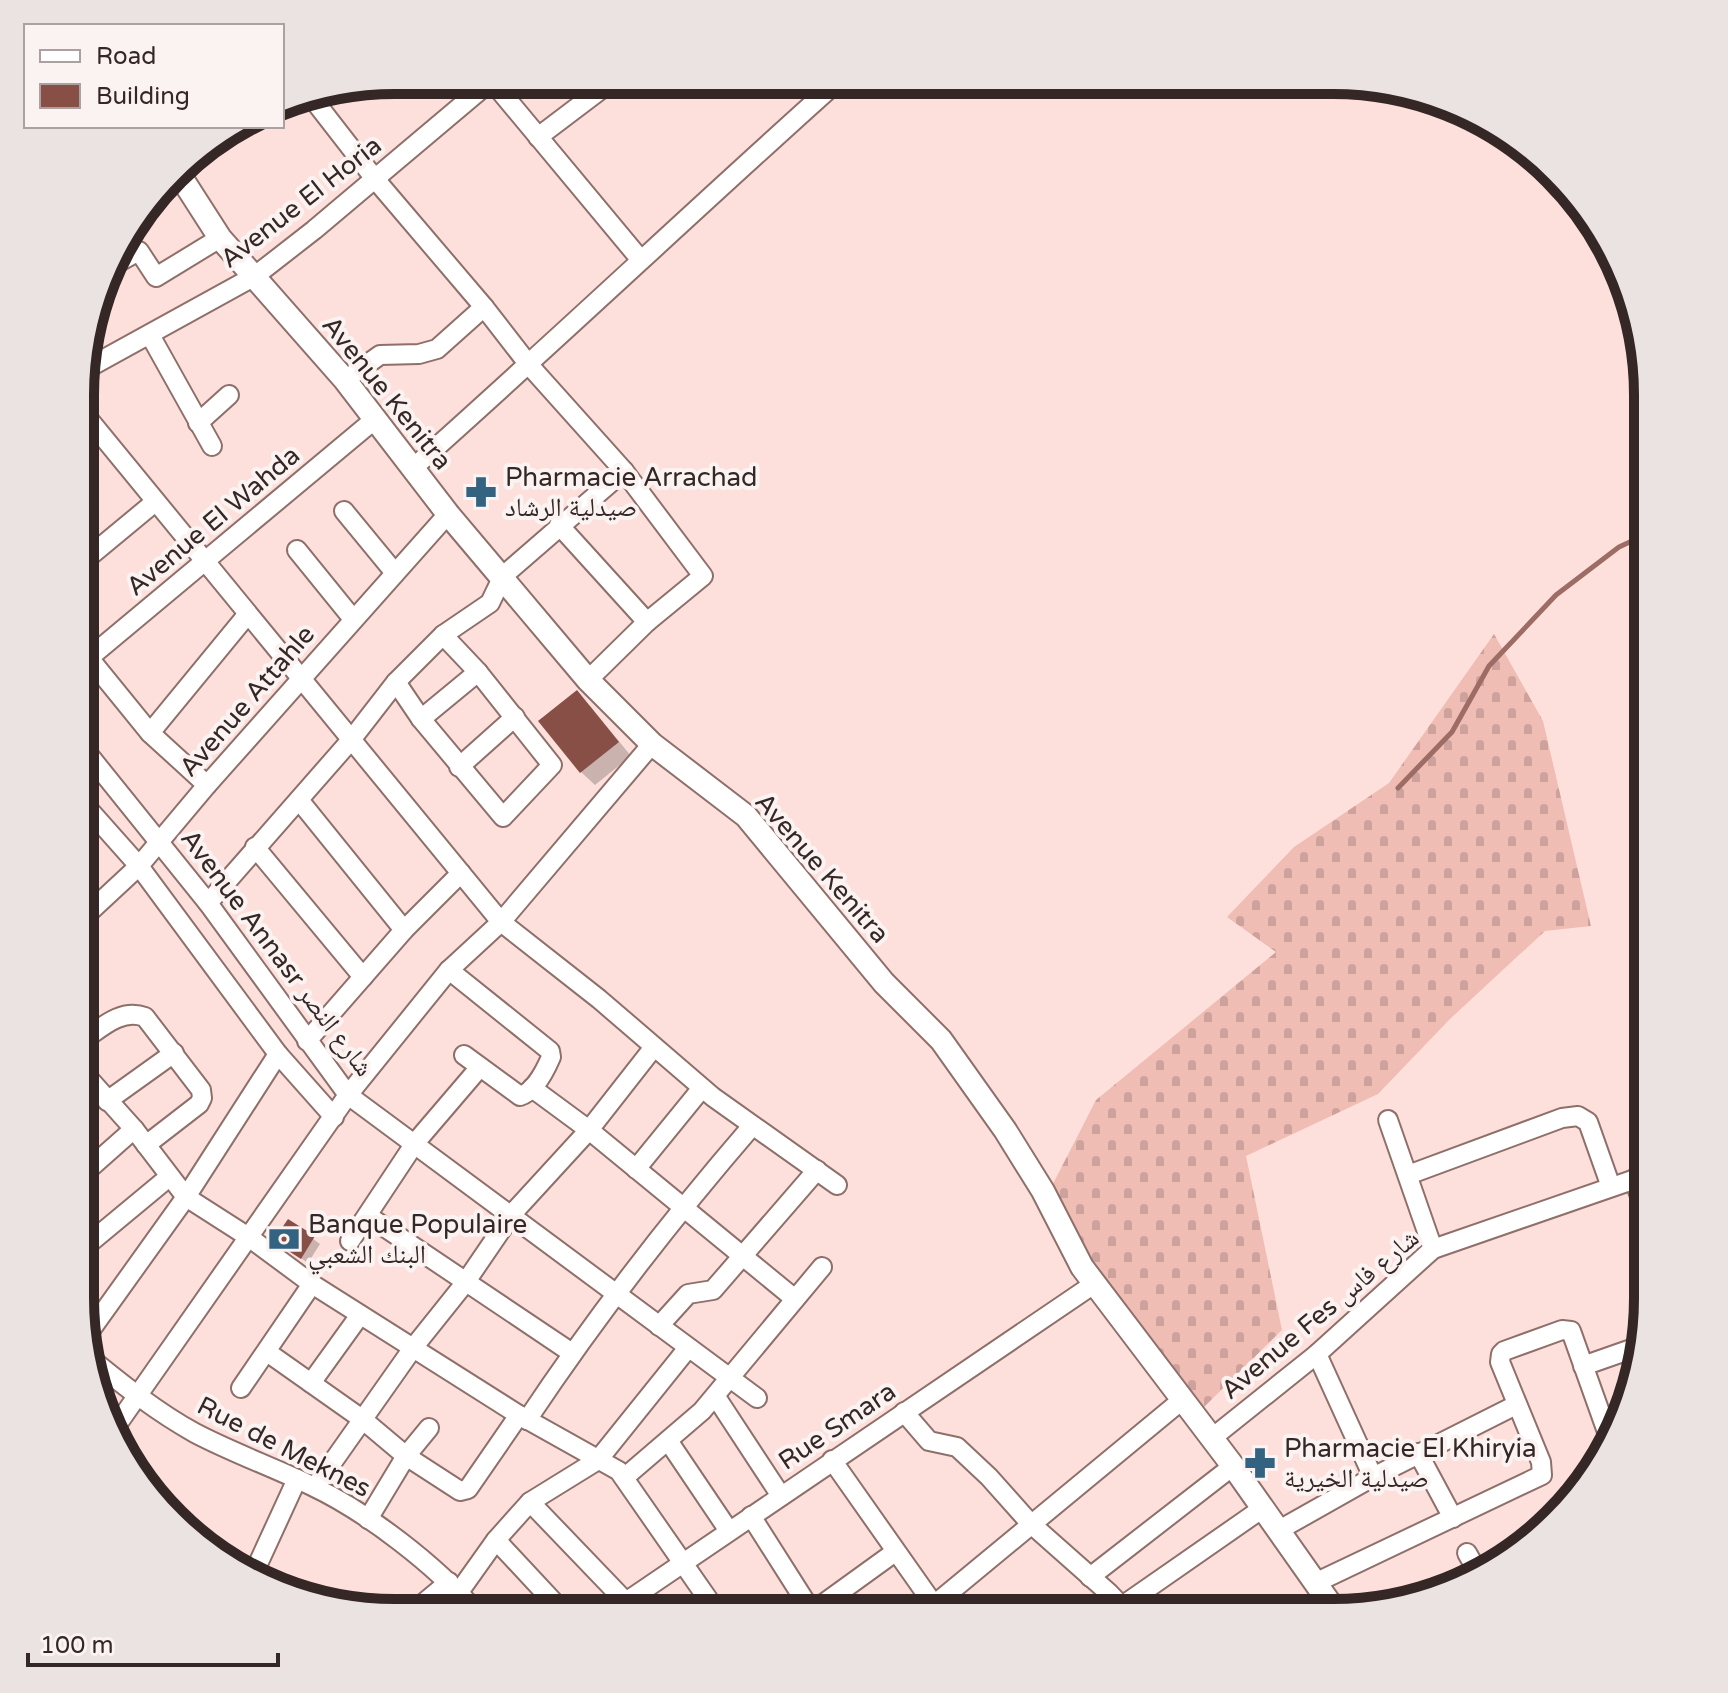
<svg xmlns="http://www.w3.org/2000/svg" width="1728" height="1693" font-family="'Varela Round','Noto Naskh Arabic',sans-serif">
<defs>
<pattern id="cemetery-stones" width="16" height="16" patternUnits="userSpaceOnUse" patternTransform="scale(2)"><rect width="16" height="16" fill="#f0bdb5"/><path d="M2 7V4a2 2 0 0 1 4 0v3zM10 15v-3a2 2 0 0 1 4 0v3z" fill="#cea29c"/></pattern>
</defs>
<rect width="100%" height="100%" fill="#fde0db"/>
<polygon fill="url(#cemetery-stones)" points="1494,634 1543,721 1591,926 1545,931 1450,1019 1378,1094 1246,1156 1282,1330 1203,1408 1039,1211 1096,1100 1276,952 1227,917 1294,847 1389,783"/>
<g fill="#0003">
<polygon points="590,706 631,756 595,785 581,772"/>
<polygon points="289,1221 320,1244 308,1263 276,1241"/>
</g>
<g fill="none" stroke-linecap="round" stroke-linejoin="round">
<polyline stroke="#9c6c65" stroke-width="5" points="1398,788 1452,732 1489,666 1556,595 1619,547 1647,534"/>
</g>
<g fill="#884f47">
<polygon points="577,690 619,742 580,773 538,721"/>
<polygon points="288,1219 315,1236 301,1259 273,1241"/>
</g>
<g fill="none" stroke-linecap="round" stroke-linejoin="round">
<defs>
<g id="minor">
<polyline points="491,80 640,259"/>
<polyline points="309,94 375,179 484,307 529,365 624,471 703,576 647,622 588,680"/>
<polyline points="538,137 612,81"/>
<polyline points="112,266 139,251 156,277 220,238"/>
<polyline points="150,335 212,446"/>
<polyline points="86,369 255,276 314,230 492,80"/>
<polyline points="345,380 380,355 419,354 437,349 484,307"/>
<polyline points="86,416 501,922 599,999 713,1097 837,1185"/>
<polyline points="198,423 229,395"/>
<path d="M413 468C556 341 695 209 838 81"/>
<polyline points="344,511 395,573"/>
<polyline points="559,525 647,622"/>
<polyline points="297,550 353,619"/>
<polyline points="85,560 155,502"/>
<polyline points="89,658 150,733 207,785"/>
<polyline points="84,662 374,420"/>
<polyline points="396,682 421,719 503,817 552,765 478,672 443,635"/>
<polyline points="421,719 478,672"/>
<polyline points="150,733 247,615"/>
<polyline points="84,749 208,903 348,1095 757,1398"/>
<polyline points="459,767 515,717"/>
<polyline points="299,800 404,930"/>
<polyline points="83,803 139,866 278,1054 334,1117"/>
<polyline points="255,847 363,977"/>
<polyline points="208,903 351,740 396,682 443,635 490,603 503,576 624,471"/>
<polyline points="83,918 139,866 207,785 448,514"/>
<path d="M449 970 550 1051 551 1057C545 1071 534 1092 520 1096L464 1055"/>
<path d="M82 1041C101 1028 121 1008 145 1017L201 1090 202 1098 199 1104 146 1145"/>
<polyline points="307,1041 404,930 461,873"/>
<polyline points="82,1071 134,1129 186,1197 250,1238 312,1284 519,1415 619,1471 717,1612"/>
<polyline points="532,1088 589,1130 795,1299"/>
<polyline points="107,1101 174,1053"/>
<polyline points="1388,1120 1433,1249"/>
<polyline points="636,1169 702,1088"/>
<polyline points="1408,1175 1562,1118 1578,1116 1588,1122 1611,1187"/>
<polyline points="81,1176 134,1129"/>
<polyline points="1634,1179 1647,1216"/>
<polyline points="368,1216 572,1353"/>
<polyline points="350,1241 415,1143 480,1067"/>
<polyline points="81,1250 169,1177"/>
<polyline points="659,1326 688,1294 713,1290 817,1170"/>
<polyline points="85,1338 186,1197 278,1054"/>
<polyline points="267,1352 362,1419 406,1456 460,1491 468,1489 519,1415"/>
<polyline points="1317,1354 1373,1477"/>
<path d="M90 1358C123 1385 157 1412 195 1433 233 1453 273 1467 312 1486 367 1512 437 1566 476 1612"/>
<polyline points="1583,1366 1640,1346"/>
<polyline points="311,1383 360,1315"/>
<polyline points="241,1388 312,1284"/>
<polyline points="716,1397 781,1496"/>
<polyline points="904,1412 929,1441 957,1447 989,1477 1030,1523 1109,1593 1127,1612"/>
<path d="M527 1420C597 1315 670 1221 752 1126"/>
<polyline points="112,1432 348,1095 449,970 501,922 652,744"/>
<polyline points="1212,1438 1317,1354 1433,1249 1647,1175"/>
<polyline points="669,1442 729,1531"/>
<polyline points="1418,1453 1453,1518"/>
<polyline points="832,1460 939,1612"/>
<polyline points="625,1477 702,1411 822,1267"/>
<polyline points="315,1487 413,1348 465,1283 512,1214 589,1130 654,1047"/>
<polyline points="530,1502 626,1602"/>
<polyline points="751,1516 812,1612 895,1552"/>
<polyline points="368,1519 406,1456 429,1428"/>
<polyline points="1279,1530 1373,1477 1516,1405"/>
<polyline points="496,1540 563,1612"/>
<polyline points="1467,1553 1479,1574"/>
<polyline points="252,1577 297,1479"/>
<polyline points="1090,1577 1233,1466"/>
<polyline points="1315,1583 1542,1475 1541,1462 1500,1362 1501,1354 1504,1351 1562,1330 1571,1331 1611,1443"/>
<polyline points="459,1592 496,1540 530,1502 598,1460 688,1348"/>
<polyline points="934,1605 1182,1400"/>
<polyline points="1115,1611 1263,1508"/>
<polyline points="413,1612 449,1582"/>
<polyline points="611,1612 1094,1284"/>
</g>
<polyline id="tertiary" points="177,171 220,238 345,380 448,514 588,680 652,744 746,816 884,983 941,1040 1005,1130 1043,1191 1082,1267 1233,1466 1336,1612"/>
</defs>
<use href="#minor" stroke="#8e6f6a" stroke-width="22"/>
<use href="#tertiary" stroke="#8e6f6a" stroke-width="26"/>
<use href="#minor" stroke="#fff" stroke-width="18"/>
<use href="#tertiary" stroke="#fff" stroke-width="22"/>
</g>
<defs>
<symbol id="pharmacy-bare" viewBox="-9 -9 18 18"><path d="M-2-6h4v4h4v4h-4v4h-4v-4h-4v-4h4Z" fill="#336381" stroke="#faf3f2" stroke-width="2.5" paint-order="stroke"/></symbol>
<symbol id="bank-bare" viewBox="-9 -9 18 18"><path d="M-6-4H6V4H-6ZM0-2.3a2.3 2.3 0 1 0 0 4.6a2.3 2.3 0 1 0 0-4.6Z" fill="#336381" stroke="#faf3f2" stroke-width="2.5" paint-order="stroke"/></symbol>
</defs>
<g fill-rule="evenodd">
<use href="#pharmacy-bare" x="459" y="470" width="44" height="44"/>
<use href="#bank-bare" x="262" y="1217" width="44" height="44"/>
<use href="#pharmacy-bare" x="1238" y="1441" width="44" height="44"/>
</g>
<g text-anchor="middle" dominant-baseline="central" stroke-width="8" stroke-linejoin="round" paint-order="stroke">
<g font-size="26" fill="#342725" stroke="#faf3f2">
<text transform="translate(301 202) rotate(-38)">Avenue El Horia</text>
<text transform="translate(387 393) rotate(51)">Avenue Kenitra</text>
<text transform="translate(213 521) rotate(-40)">Avenue El Wahda</text>
<text transform="translate(247 701) rotate(-49)">Avenue Attahle</text>
<text transform="translate(822 868) rotate(49)">Avenue Kenitra</text>
<text transform="translate(277 953) rotate(53)">Avenue Annasr شارع النصر</text>
<text transform="translate(1320 1314) rotate(-40)">Avenue Fes شارع فاس</text>
<text transform="translate(837 1426) rotate(-34)">Rue Smara</text>
<text transform="translate(284 1447) rotate(27)">Rue de Meknes</text>
</g>
<g font-size="26" fill="#342725" stroke="#faf3f2" text-anchor="start">
<text x="505" y="477">Pharmacie Arrachad<tspan x="505" dy="30">صيدلية الرشاد</tspan></text>
<text x="308" y="1224">Banque Populaire<tspan x="308" dy="30">البنك الشعبي</tspan></text>
<text x="1284" y="1448">Pharmacie El Khiryia<tspan x="1284" dy="30">صيدلية الخيرية</tspan></text>
</g>
</g>
<path d="M0 0H1728V1693H0ZM395 94H1333A301 301 0 0 1 1634 395V1298A301 301 0 0 1 1333 1599H395A301 301 0 0 1 94 1298V395A301 301 0 0 1 395 94Z" fill="#eae3e2" fill-rule="evenodd"/>
<path fill="none" stroke="#342725" stroke-width="10" d="M395 94H1333A301 301 0 0 1 1634 395V1298A301 301 0 0 1 1333 1599H395A301 301 0 0 1 94 1298V395A301 301 0 0 1 395 94Z"/>
<rect x="24" y="24" width="260" height="104" fill="#faf3f2" stroke="#aba1a0" stroke-width="2"/>
<rect x="40" y="50" width="40" height="12" fill="#ffffff" stroke="#aba1a0" stroke-width="2"/>
<text x="96" y="64" font-size="24" fill="#342725">Road</text>
<rect x="40" y="84" width="40" height="24" fill="#884f47" stroke="#aba1a0" stroke-width="2"/>
<text x="96" y="104" font-size="24" fill="#342725">Building</text>
<path d="M28 1653v12h250v-12" fill="none" stroke="#342725" stroke-width="4"/>
<text x="40" y="1653" font-size="24" fill="#342725" stroke="#faf3f2" stroke-width="6" paint-order="stroke">100 m</text>
</svg>
